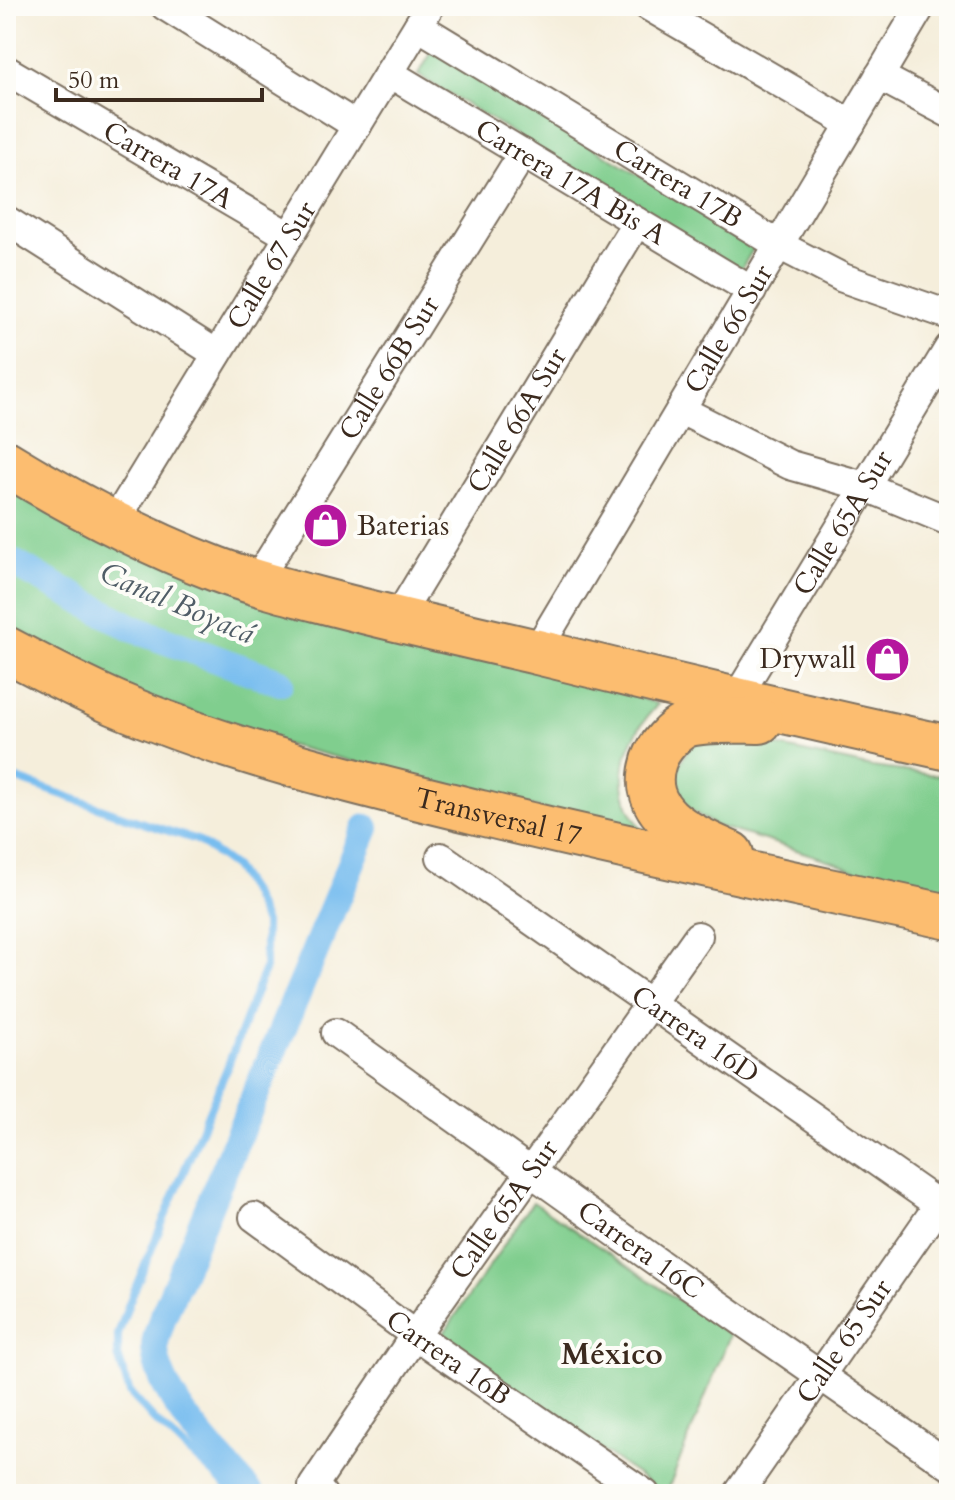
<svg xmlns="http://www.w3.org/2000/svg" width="955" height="1500" font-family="Cardo,serif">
<rect width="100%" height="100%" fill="#fdfcf7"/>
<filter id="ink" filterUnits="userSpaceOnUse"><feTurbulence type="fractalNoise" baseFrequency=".0125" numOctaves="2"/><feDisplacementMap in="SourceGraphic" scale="16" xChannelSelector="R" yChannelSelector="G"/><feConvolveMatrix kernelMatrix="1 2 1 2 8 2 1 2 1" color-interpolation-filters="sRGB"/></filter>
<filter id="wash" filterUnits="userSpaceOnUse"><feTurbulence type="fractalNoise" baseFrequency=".006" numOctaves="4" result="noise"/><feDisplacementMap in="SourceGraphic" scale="32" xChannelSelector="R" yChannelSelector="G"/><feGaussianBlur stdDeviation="1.8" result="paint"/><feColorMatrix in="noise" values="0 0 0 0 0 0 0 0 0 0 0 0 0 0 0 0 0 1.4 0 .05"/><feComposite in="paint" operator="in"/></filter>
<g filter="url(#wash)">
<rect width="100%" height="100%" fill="#f5eedb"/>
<g fill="#80ce8e" stroke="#5e7c56" stroke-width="2">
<polygon points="433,50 755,246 740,271 418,75"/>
<path d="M6 485 658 704C633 731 612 769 629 808 633 817 640 826 645 835L272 741 131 691 6 629Z"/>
<polygon points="702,737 753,741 872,767 949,777 949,901 890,887 837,863 768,841 716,826 682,804 674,791 674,774 689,748"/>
<polygon points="533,1202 730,1335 666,1494 439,1340"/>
</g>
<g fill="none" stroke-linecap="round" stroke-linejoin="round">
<polyline stroke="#78bdef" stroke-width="8" points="6,775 146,824 197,840 234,867 252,894 265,923 265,968 227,1068 129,1303 118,1335 118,1356 130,1393 155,1421 236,1494"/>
<g stroke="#78bdef" stroke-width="28">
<polyline points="6,559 134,629 280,682"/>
<path d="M251 1494C220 1458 158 1399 155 1349 154 1340 160 1328 162 1319L366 828"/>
</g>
</g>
</g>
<g filter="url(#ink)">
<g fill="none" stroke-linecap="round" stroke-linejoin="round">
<defs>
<g id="street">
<polyline points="165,6 357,126"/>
<polyline points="648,6 851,124"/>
<path id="s1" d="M418 26 779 245 843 278 949 315"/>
<path id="s2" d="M6 70 289 236"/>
<path id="s3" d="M389 73 752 291"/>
<polyline points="879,76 949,113"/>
<polyline points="6,220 217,354"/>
<polyline points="681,410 790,465 864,486 949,521"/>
<path id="s4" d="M114 523 430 6"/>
<path id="s5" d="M256 582 523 153"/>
<path id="s6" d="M397 619 637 222"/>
<path id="s7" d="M536 652 921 6"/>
<path id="s8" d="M736 699 949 348"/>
<path id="s9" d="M441 857 949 1212"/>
<path id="s10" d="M336 1033 667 1269 949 1465"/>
<path id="s11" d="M254 1217 415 1335 645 1494"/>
<path id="s12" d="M322 1494 313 1486 415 1335 698 936"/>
<path id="s13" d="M738 1494 949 1190"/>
</g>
<g id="highway">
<path d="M6 463C73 504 143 541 216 569 250 582 285 591 320 600 392 619 465 635 537 652 674 686 811 718 949 748"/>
<path id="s14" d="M6 649C42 668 78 687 115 703 232 753 357 783 481 813 636 851 793 883 949 917"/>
<path d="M731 854C691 836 637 815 654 761 659 747 673 731 686 725 703 719 741 721 760 721"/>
</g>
</defs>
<use href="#street" stroke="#7c6f60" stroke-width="32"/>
<use href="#highway" stroke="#7c6f60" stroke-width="48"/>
<use href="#street" stroke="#fff" stroke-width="28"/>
<use href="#highway" stroke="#fcbd6f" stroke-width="44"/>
</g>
</g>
<defs>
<symbol id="shop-disc" viewBox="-11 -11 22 22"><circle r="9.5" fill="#b5179e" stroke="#fdfcf7"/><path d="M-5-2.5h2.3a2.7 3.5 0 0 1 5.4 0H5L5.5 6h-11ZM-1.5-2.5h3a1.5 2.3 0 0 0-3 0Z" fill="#fff"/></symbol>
</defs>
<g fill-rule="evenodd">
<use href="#shop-disc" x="300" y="500" width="51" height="51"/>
<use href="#shop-disc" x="862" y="634" width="51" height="51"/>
</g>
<g text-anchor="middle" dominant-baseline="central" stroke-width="8" stroke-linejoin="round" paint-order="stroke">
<g font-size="28" fill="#3b2a1e" stroke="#fdfcf7">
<text stroke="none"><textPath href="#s2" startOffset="188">Carrera 17A</textPath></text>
<text stroke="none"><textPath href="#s3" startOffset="212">Carrera 17A Bis A</textPath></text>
<text stroke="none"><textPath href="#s1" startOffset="304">Carrera 17B</textPath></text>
<text stroke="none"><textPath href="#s4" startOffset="302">Calle 67 Sur</textPath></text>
<text stroke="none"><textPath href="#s7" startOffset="376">Calle 66 Sur</textPath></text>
<text stroke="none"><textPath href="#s5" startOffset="252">Calle 66B Sur</textPath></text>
<text stroke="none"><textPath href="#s6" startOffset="232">Calle 66A Sur</textPath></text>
<text stroke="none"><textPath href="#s8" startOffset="206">Calle 65A Sur</textPath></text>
<text stroke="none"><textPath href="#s14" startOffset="522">Transversal 17</textPath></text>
<text stroke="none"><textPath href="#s9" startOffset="310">Carrera 16D</textPath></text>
<text stroke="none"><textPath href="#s12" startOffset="348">Calle 65A Sur</textPath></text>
<text stroke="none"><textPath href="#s10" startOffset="374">Carrera 16C</textPath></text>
<text stroke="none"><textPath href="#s13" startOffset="186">Calle 65 Sur</textPath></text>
<text stroke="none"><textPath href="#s11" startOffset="240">Carrera 16B</textPath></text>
</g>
<g font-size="28" fill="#3b2a1e" stroke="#fdfcf7" text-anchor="start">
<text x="357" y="526">Baterias</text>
<text x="856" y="659" text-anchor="end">Drywall</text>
</g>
<g font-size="30" font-style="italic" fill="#505d67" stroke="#fdfcf7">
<text transform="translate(177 603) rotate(23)">Canal Boyacá</text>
</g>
<g font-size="30" font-weight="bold" fill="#3b2a1e" stroke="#fdfcf7">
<text x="612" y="1354">México</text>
</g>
</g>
<rect width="955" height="1500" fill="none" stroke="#fdfcf7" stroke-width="32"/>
<path d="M56 88v12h206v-12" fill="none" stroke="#3b2a1e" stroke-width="4"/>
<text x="68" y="88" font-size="24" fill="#3b2a1e" stroke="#fdfcf7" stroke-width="6" paint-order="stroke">50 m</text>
</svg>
